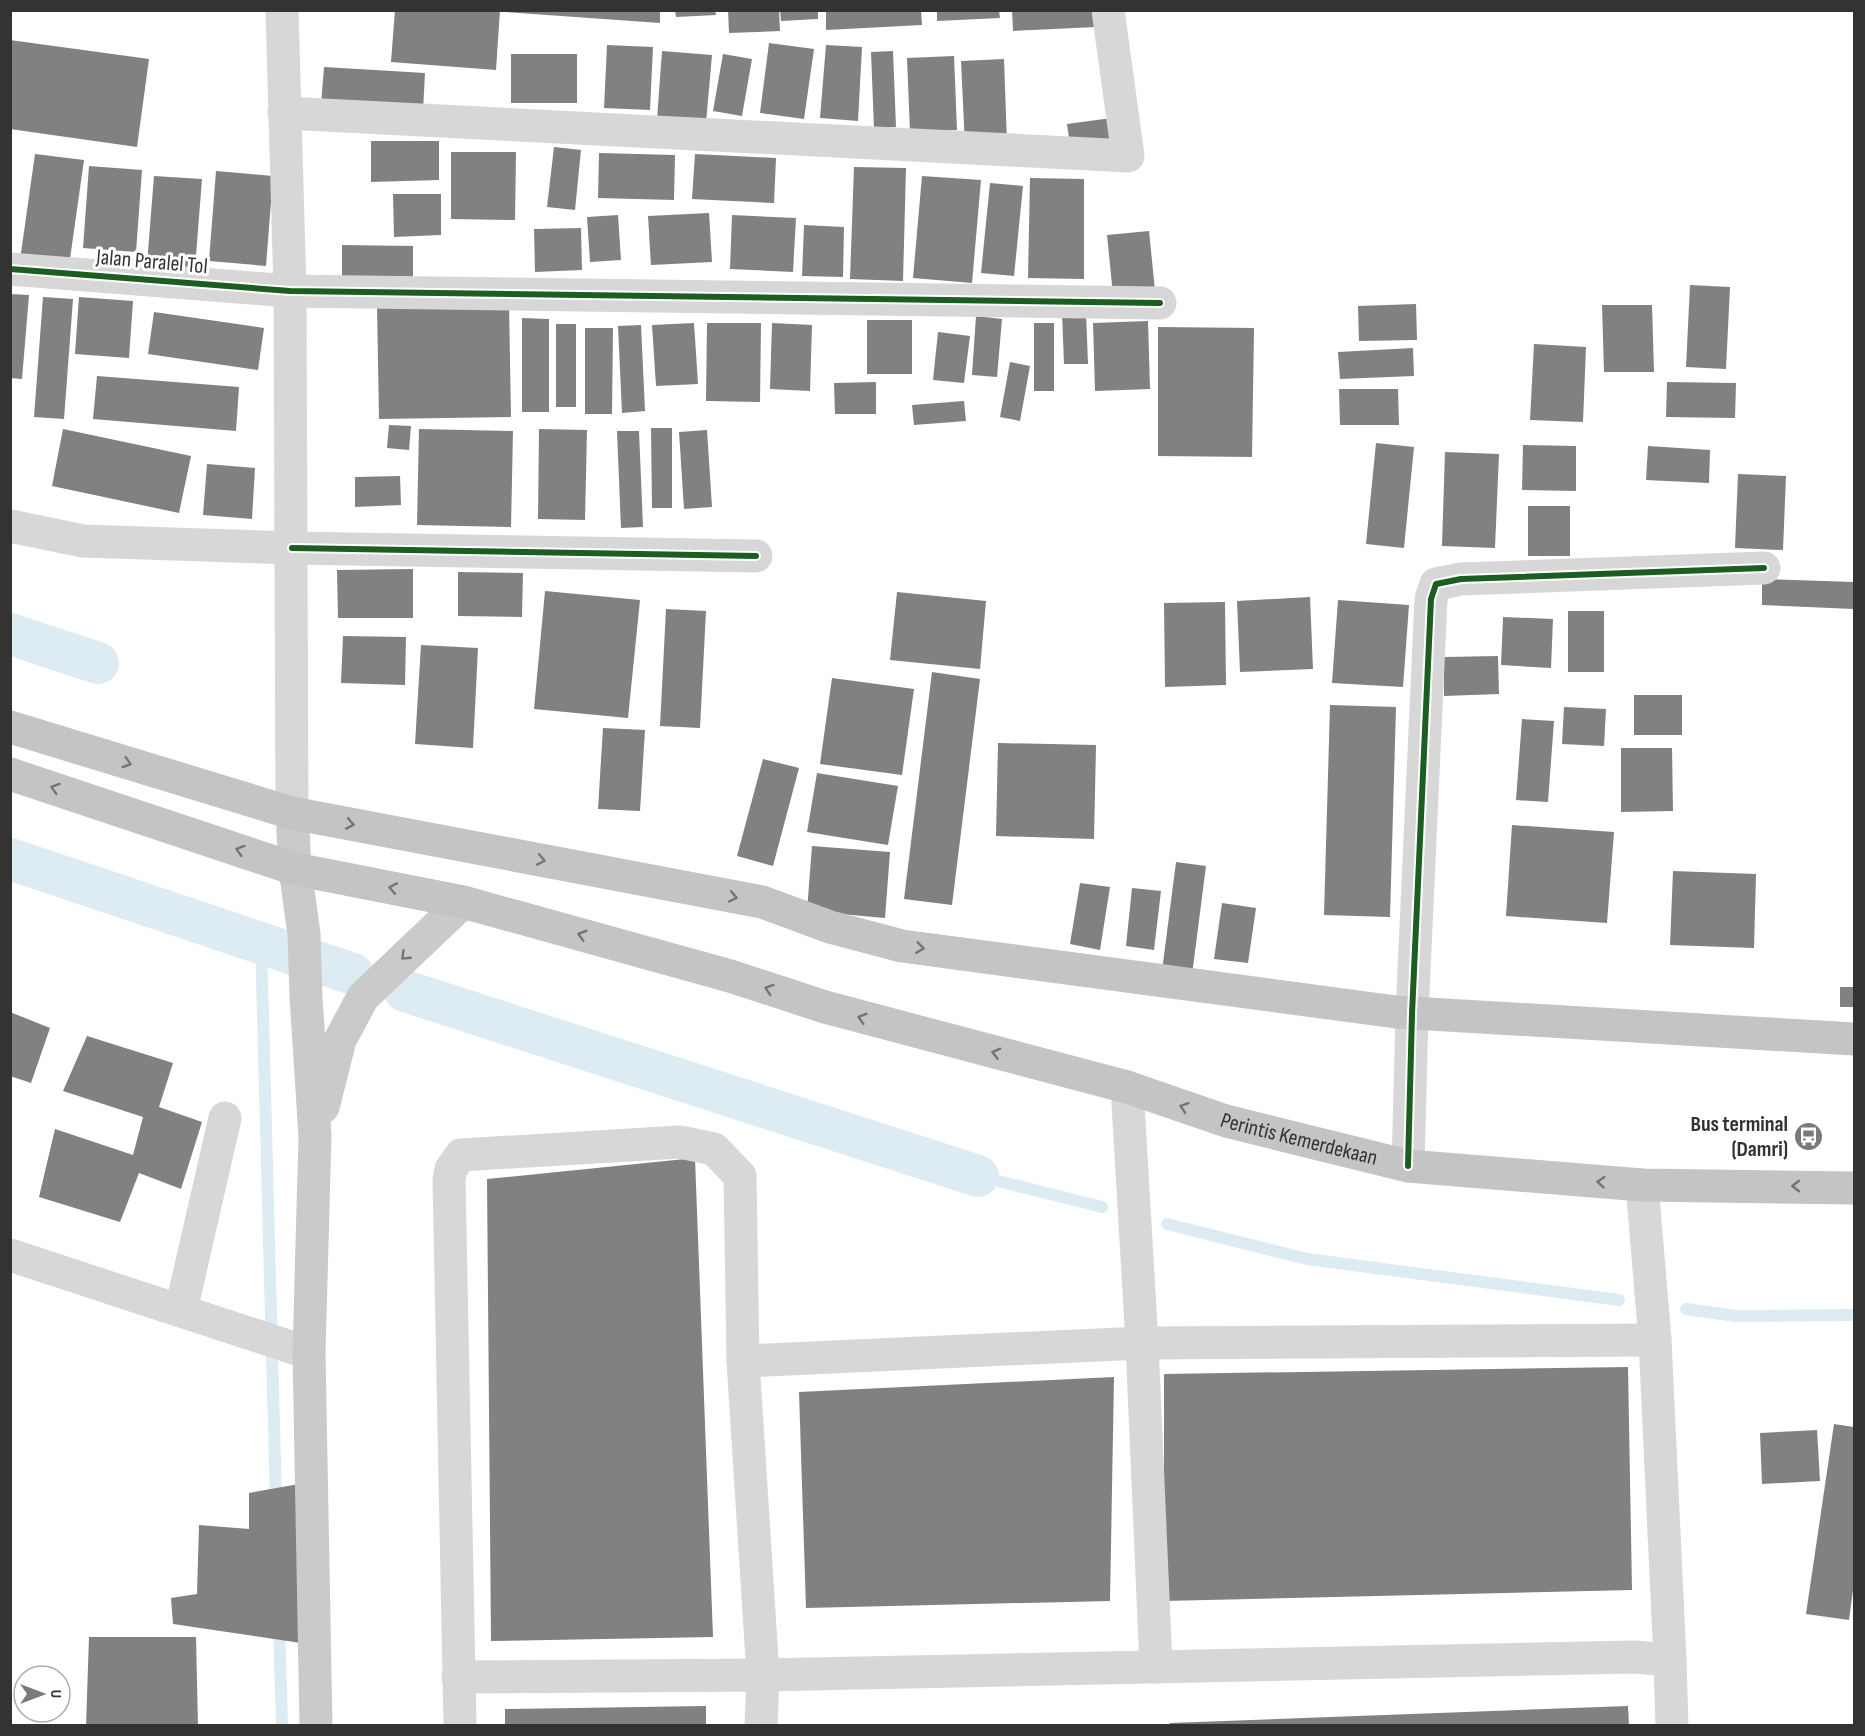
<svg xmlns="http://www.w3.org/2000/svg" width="1865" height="1736" font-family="'Sofia Sans Condensed',sans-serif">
<rect width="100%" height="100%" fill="#fff"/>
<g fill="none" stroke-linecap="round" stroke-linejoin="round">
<g stroke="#ddebf3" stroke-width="12">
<polyline points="261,942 276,1502"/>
<polyline points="978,1176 1102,1207"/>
<polyline points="1167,1224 1307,1259 1619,1300"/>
<polyline points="1686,1309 1736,1316 1854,1315"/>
<polyline points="279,1625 282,1726"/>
</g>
<g stroke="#ddebf3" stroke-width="42">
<polyline points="10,634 98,663"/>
<polyline points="10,859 353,974"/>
<polyline points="405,991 978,1176"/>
</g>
</g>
<g fill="#818181">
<polygon points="395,10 500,10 496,70 391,62"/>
<polygon points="505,10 660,10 660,23 505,12"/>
<polygon points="675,10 715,10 716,15 676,17"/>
<polygon points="728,10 779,10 780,31 729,33"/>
<polygon points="780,10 818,10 818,19 781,21"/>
<polygon points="826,10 921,10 922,25 826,30"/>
<polygon points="937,10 999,10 1000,18 937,21"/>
<polygon points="1012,10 1095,10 1096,27 1013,31"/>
<polygon points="10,40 149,59 137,147 10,129"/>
<polygon points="769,43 814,49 804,119 760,113"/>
<polygon points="607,45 653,47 650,110 604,108"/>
<polygon points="826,45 862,47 858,121 820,118"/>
<polygon points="662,51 712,55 706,123 657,119"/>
<polygon points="893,51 896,127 874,128 871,52"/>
<rect x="511" y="54" width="66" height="49"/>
<polygon points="723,54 752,59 742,116 713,111"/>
<polygon points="954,56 957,130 910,132 907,58"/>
<polygon points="1004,59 1007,144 965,146 961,61"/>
<polygon points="324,67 425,73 423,111 321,105"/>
<polygon points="1119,117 1122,138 1070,145 1067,124"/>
<polygon points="371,141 439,141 439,180 371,182"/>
<polygon points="554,147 581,150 575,210 547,207"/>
<polygon points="451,152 516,152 515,220 451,219"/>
<polygon points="599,153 675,155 674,200 598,198"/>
<polygon points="35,154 84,160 69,266 20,260"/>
<polygon points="695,154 776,158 774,203 692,199"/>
<polygon points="89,166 142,170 136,252 83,248"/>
<polygon points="854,167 906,168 903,281 850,279"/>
<polygon points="216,171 273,176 266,266 209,261"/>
<polygon points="154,176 202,179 195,268 147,264"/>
<polygon points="922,176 981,180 972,283 913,278"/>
<polygon points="1030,178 1084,179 1084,279 1028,278"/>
<polygon points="990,183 1023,186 1014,276 981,273"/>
<polygon points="393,194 441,194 441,235 394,237"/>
<polygon points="709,213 712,262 651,265 648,216"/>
<polygon points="618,215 621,260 590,262 587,217"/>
<polygon points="732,215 796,218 793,272 730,269"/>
<polygon points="804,225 844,227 843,277 802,276"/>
<polygon points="581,228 582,270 535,272 534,229"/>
<polygon points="1149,231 1155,290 1113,295 1107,235"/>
<polygon points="342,245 413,246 413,287 342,286"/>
<polygon points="1690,285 1730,287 1726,369 1686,367"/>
<polygon points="10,294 29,295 22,379 10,378"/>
<polygon points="43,297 73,299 64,419 34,417"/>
<polygon points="79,297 133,301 129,358 75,354"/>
<polygon points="509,303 511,417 379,419 377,305"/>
<polygon points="1416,304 1417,340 1359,341 1358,306"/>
<polygon points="1602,305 1652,305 1654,372 1604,372"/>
<polygon points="154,312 264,328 258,370 148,354"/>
<polygon points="1086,312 1088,364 1064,364 1062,313"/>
<polygon points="976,316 1002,319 997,377 972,375"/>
<polygon points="522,318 549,319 549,412 522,412"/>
<rect x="867" y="320" width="45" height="54"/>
<polygon points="1148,321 1150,389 1095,391 1093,323"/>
<polygon points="694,323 698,384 656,386 652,325"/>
<polygon points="707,323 761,323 760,402 706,401"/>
<polygon points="772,323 812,325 810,391 770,389"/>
<rect x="1034" y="323" width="20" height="68"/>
<rect x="556" y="324" width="20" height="83"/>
<polygon points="641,325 645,411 622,413 618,326"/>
<polygon points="1158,327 1254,328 1252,457 1158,456"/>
<polygon points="585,328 613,328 612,414 585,414"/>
<polygon points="938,332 970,336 964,383 933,380"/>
<polygon points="1534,344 1586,347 1583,422 1530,420"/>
<polygon points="1413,348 1414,376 1340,379 1338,352"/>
<polygon points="1010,362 1030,366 1020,421 1000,417"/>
<polygon points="97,376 239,387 236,431 93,419"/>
<polygon points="876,382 876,414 835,414 834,383"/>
<polygon points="1667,382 1736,383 1735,418 1666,417"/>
<polygon points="1339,389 1398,389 1399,425 1340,425"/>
<polygon points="964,401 966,421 914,425 912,405"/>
<polygon points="389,425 411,426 409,450 387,448"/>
<polygon points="651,428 672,428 672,508 652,508"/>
<polygon points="63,429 191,456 179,513 52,486"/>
<polygon points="419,429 513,431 511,527 417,525"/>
<polygon points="539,429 587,430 585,520 538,519"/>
<polygon points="707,430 712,507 684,509 679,432"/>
<polygon points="617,431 639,431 643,527 621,528"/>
<polygon points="1376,443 1414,447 1404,548 1366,544"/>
<polygon points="1523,445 1576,446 1576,491 1522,490"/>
<polygon points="1648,446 1710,450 1709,483 1646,480"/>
<polygon points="1445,452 1499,454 1495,548 1442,546"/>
<polygon points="207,464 255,468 252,519 203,515"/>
<polygon points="1738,474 1786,476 1783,550 1735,548"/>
<polygon points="400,476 401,505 355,507 355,477"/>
<rect x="1528" y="506" width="42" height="50"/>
<polygon points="413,569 413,618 338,618 337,570"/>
<polygon points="458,572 523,573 522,617 458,616"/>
<polygon points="1762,579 1854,582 1854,609 1762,605"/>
<polygon points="545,591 640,600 628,718 534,709"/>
<polygon points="897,592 986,601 980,669 890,660"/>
<polygon points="1310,597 1313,669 1240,672 1237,601"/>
<polygon points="1338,600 1409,605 1403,687 1332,683"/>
<polygon points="1225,602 1226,685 1165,687 1164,603"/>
<polygon points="666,609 706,611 700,728 660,726"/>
<rect x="1568" y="611" width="36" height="61"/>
<polygon points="1503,617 1553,619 1551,668 1501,665"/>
<polygon points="343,636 406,637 405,685 341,683"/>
<polygon points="421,645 478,648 473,748 415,744"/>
<polygon points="1498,656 1499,694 1444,696 1444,657"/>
<polygon points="932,672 980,679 952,905 904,899"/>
<polygon points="832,678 914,689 902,775 820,764"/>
<rect x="1634" y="695" width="48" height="40"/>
<polygon points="1330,705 1396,707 1390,917 1324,915"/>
<polygon points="1564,707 1606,709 1604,746 1562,744"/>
<polygon points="1522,719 1554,721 1548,802 1516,800"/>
<polygon points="603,728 645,730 640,811 598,809"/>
<polygon points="998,743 1096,745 1094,839 996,836"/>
<polygon points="1621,748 1672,748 1673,811 1621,812"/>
<polygon points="763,759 799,768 773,866 737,856"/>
<polygon points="817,773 898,786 888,845 807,832"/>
<polygon points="1512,825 1614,832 1607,923 1506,916"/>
<polygon points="812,846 890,852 885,918 807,911"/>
<polygon points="1176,862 1206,866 1192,975 1162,971"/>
<polygon points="1673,871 1756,874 1754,948 1670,945"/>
<polygon points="1080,883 1110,887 1100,950 1070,944"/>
<polygon points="1132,888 1161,891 1154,950 1126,946"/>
<polygon points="1222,903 1256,908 1248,963 1214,959"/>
<rect x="1840" y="987" width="14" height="20"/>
<polygon points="10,1012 50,1028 31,1083 10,1076"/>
<polygon points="87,1036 173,1063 159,1107 202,1122 181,1189 139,1173 120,1222 39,1197 55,1129 133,1155 143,1117 63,1091"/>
<polygon points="695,1158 713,1637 491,1641 487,1179"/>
<polygon points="1628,1367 1632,1590 1164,1601 1164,1374"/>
<polygon points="1114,1377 1110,1601 806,1608 799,1392"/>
<polygon points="1834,1424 1854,1427 1854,1583 1849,1620 1806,1614"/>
<polygon points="1817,1430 1820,1481 1762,1484 1760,1433"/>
<polygon points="299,1484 301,1643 173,1624 171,1598 197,1594 199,1525 249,1529 249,1493"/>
<polygon points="89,1637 196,1637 198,1726 86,1726"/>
<polygon points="706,1706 706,1726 505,1726 505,1709"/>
<polygon points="1628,1706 1629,1726 1170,1726 1170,1723"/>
</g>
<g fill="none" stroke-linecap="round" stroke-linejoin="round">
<g stroke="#d7d7d7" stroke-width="33">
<polyline points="282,10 290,291 292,813"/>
<polyline points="284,113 1128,156 1108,10"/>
<polyline points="10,269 290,291 1160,303"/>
<polyline points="10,526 83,541 292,548 756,556"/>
<polyline points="1127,1087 1142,1343 1156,1667"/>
<polyline points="1408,1166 1412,1014 1431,599 1436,584 1461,579 1764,568"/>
<polyline points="10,1255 309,1353"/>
<polyline points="181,1310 225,1118"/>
<polyline points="743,1361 1142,1343 1655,1340"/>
<polyline points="1670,1660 1672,1726"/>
<polyline points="458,1677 763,1675 761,1726"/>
<polyline points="460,1726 449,1179 451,1169 461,1155 680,1142 714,1149 740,1176 743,1361 763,1675 1634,1657 1670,1660 1655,1340 1642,1185"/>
</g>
<g stroke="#cacaca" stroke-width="33">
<polyline points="292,813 295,869 304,934 306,997 315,1136 309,1353 316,1726"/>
<polyline points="323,1107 340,1040 363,997 463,902"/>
</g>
<g stroke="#c4c4c4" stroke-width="33">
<polyline points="10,727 292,813 762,902 830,927 902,946 1396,1012 1854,1039"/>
<path id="s1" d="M10 774 295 869 463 902 730 976 825 1007 1127 1087 1226 1121 1408 1166 1642 1185 1854 1188"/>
</g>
<defs>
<g id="cycleway">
<polyline points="10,269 290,291 1160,303"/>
<polyline points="292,548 756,556"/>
<polyline points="1408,1166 1412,1014 1431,599 1436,584 1461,579 1764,568"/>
</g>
</defs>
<use href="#cycleway" stroke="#fff" stroke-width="10"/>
<use href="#cycleway" stroke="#1b5e20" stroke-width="6"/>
</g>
<defs><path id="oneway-chevron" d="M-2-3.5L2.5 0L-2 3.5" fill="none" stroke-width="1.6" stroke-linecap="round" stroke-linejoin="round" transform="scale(1.5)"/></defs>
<g stroke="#747474">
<use href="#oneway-chevron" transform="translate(127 763) rotate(17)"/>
<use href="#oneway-chevron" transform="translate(55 788) rotate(-162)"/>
<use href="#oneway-chevron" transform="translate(350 824) rotate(11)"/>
<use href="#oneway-chevron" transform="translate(240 850) rotate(-162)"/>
<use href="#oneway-chevron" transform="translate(541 860) rotate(11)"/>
<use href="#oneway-chevron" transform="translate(393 888) rotate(-169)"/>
<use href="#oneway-chevron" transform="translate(733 897) rotate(11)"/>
<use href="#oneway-chevron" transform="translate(582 935) rotate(-164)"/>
<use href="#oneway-chevron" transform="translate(920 948) rotate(8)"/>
<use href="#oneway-chevron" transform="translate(769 989) rotate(-162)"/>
<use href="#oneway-chevron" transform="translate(862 1018) rotate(-164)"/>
<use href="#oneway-chevron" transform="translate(996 1053) rotate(-165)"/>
<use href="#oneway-chevron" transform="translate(1184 1107) rotate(-161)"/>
<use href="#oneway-chevron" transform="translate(1601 1182) rotate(-175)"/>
<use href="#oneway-chevron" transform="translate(1796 1186) rotate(-180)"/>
</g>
<use stroke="#777" href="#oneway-chevron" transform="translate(405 956) rotate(136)"/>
<defs>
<symbol id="bus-disc" viewBox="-11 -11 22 22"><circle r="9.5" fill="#7a7a7a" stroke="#fff"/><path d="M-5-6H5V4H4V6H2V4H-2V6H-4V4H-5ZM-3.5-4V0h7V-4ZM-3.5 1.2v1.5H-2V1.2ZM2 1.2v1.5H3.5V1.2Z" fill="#fff"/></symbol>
</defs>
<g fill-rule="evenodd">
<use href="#bus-disc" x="1792" y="1120" width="33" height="33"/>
</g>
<g text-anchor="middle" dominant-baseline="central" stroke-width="6" stroke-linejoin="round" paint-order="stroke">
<g font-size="22" fill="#333" stroke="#fff">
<text transform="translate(152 262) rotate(5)">Jalan Paralel Tol</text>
<text stroke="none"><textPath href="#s1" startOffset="1341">Perintis Kemerdekaan</textPath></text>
</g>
<g font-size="22" font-weight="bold" fill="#333" stroke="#fff" text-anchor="end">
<text x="1788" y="1124">Bus terminal<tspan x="1788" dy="25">(Damri)</tspan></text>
</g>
</g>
<rect width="1865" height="1736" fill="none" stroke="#333333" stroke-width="24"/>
<g transform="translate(42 1694) rotate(90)"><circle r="28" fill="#ffffff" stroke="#adadad" stroke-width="1.5"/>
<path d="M0-4.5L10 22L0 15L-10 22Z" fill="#7a7a7a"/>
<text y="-9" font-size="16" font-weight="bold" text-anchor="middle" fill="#333333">U</text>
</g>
</svg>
